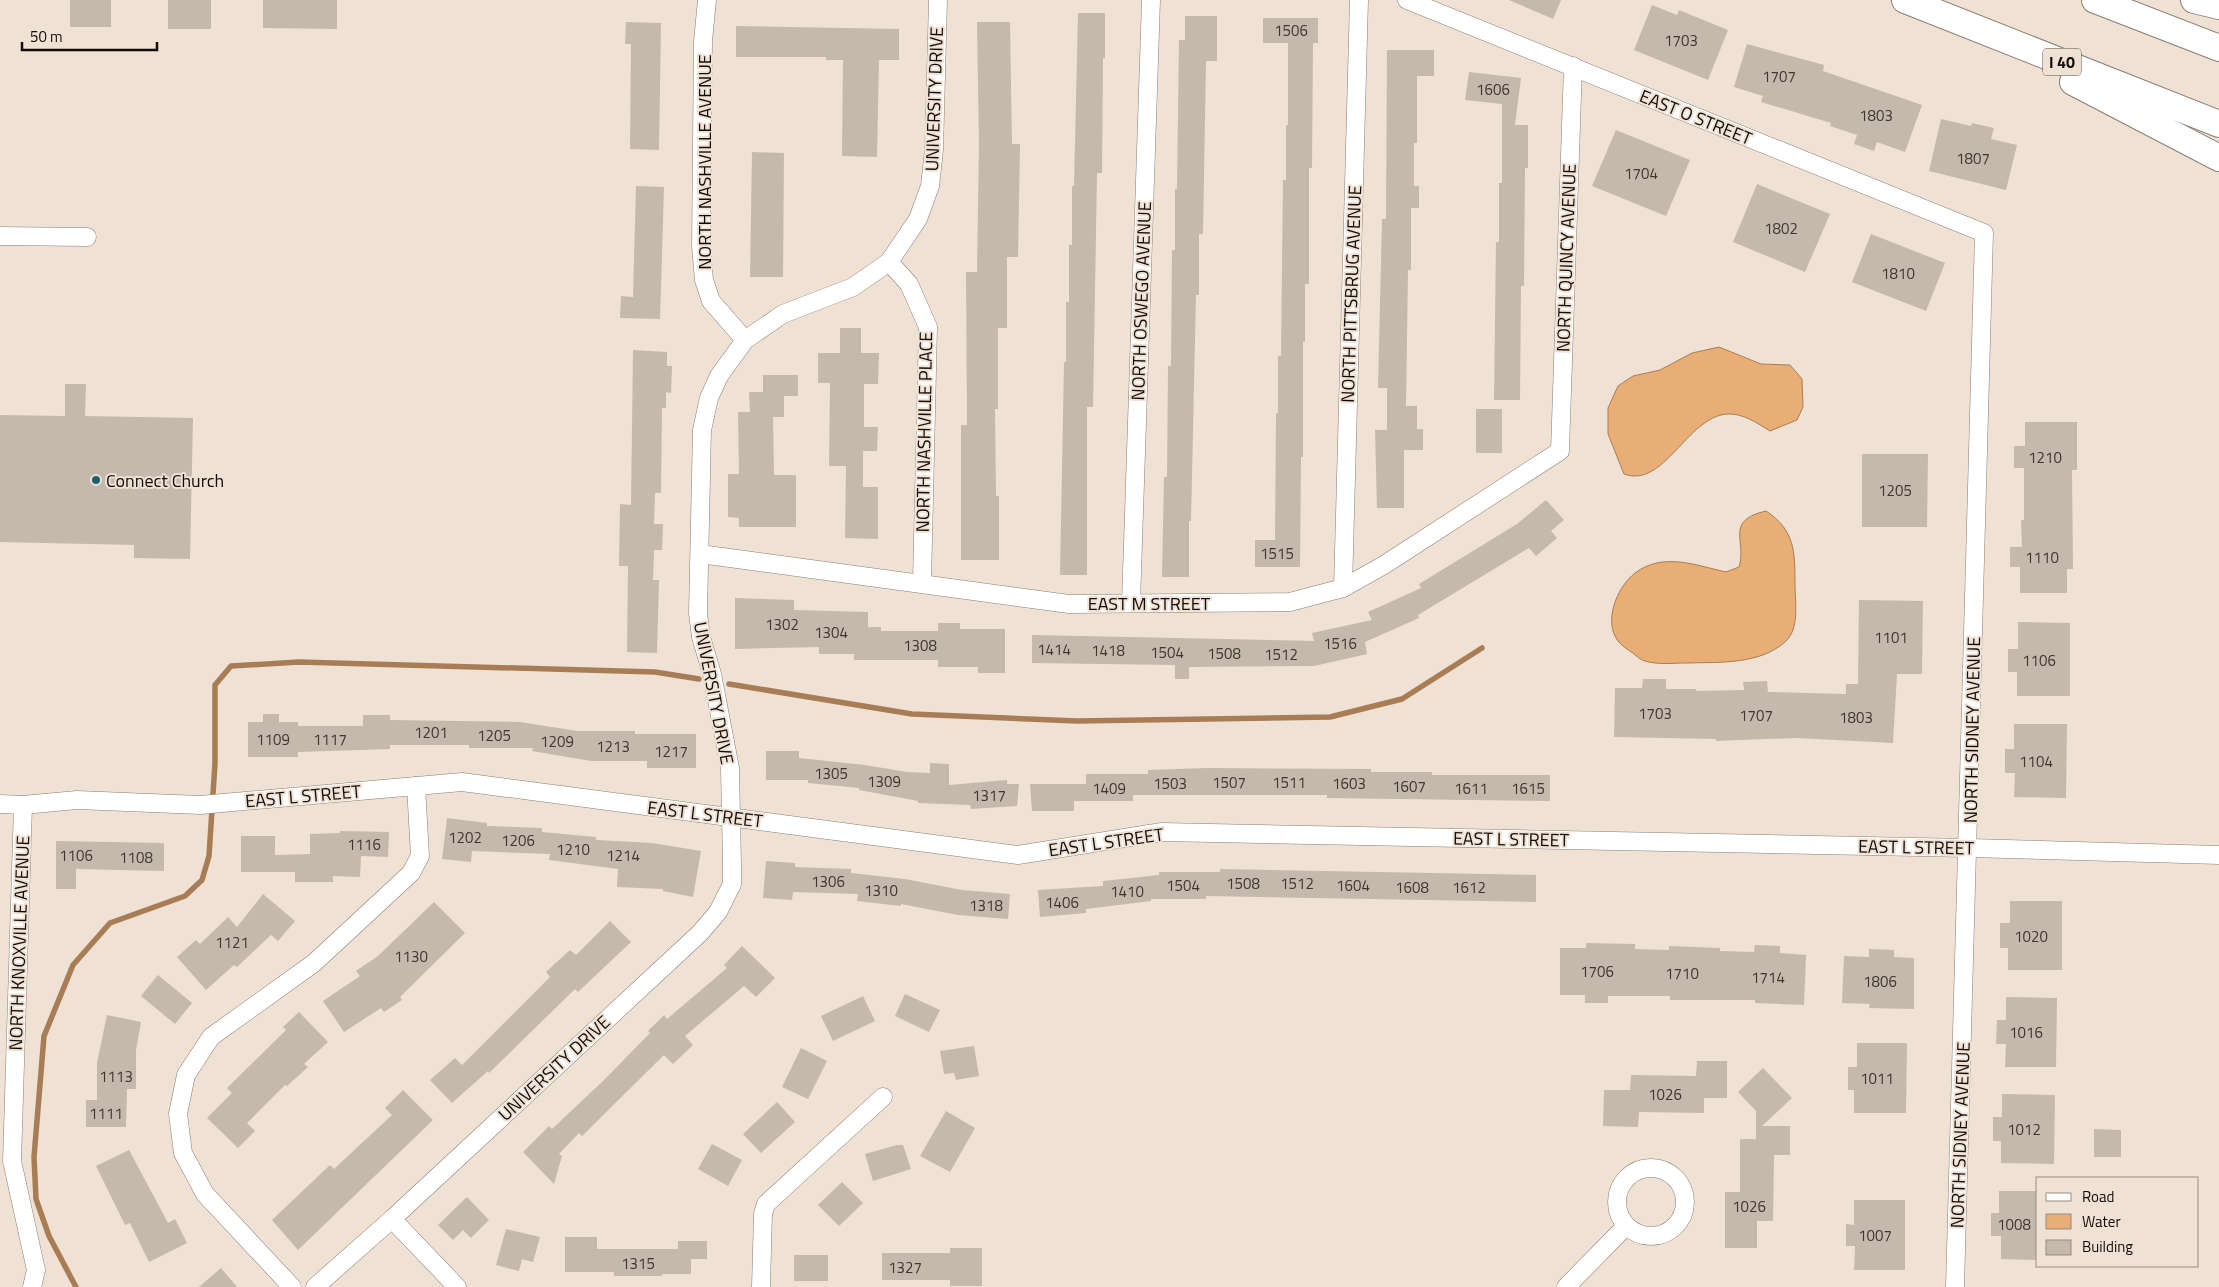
<svg xmlns="http://www.w3.org/2000/svg" width="2219" height="1287" font-family="'Titillium Web',sans-serif">
<rect width="100%" height="100%" fill="#f0e1d5"/>
<g fill="#e8ae76" stroke="#a87d55">
<path d="M1719 347 1761 364 1790 365 1802 379 1803 407 1797 420 1770 431C1757 423 1743 413 1727 414 1687 417 1664 489 1624 474L1608 434V408L1618 386 1633 376 1660 370 1692 353Z"/>
<path d="M1766 511C1795 530 1795 552 1795 584 1795 602 1800 629 1785 642 1759 665 1719 662 1687 663 1674 663 1658 665 1645 661 1641 660 1636 656 1633 653 1628 650 1622 646 1618 641 1603 621 1617 587 1635 573 1663 552 1695 565 1726 572L1739 567C1747 540 1724 521 1766 511Z"/>
</g>
<g fill="none" stroke-linecap="round" stroke-linejoin="round">
<g stroke="#a87d55" stroke-width="5.5">
<polyline points="729,684 912,714 1077,721 1330,717 1402,699 1482,648"/>
<polyline points="76,1287 49,1236 36,1199 34,1157 44,1036 73,965 110,923 185,896 202,880 209,856 215,763 215,685 231,666 299,662 655,672 699,679"/>
</g>
</g>
<g fill="#c5b8ac">
<rect x="70" y="0" width="41" height="27"/>
<rect x="168" y="0" width="43" height="29"/>
<polygon points="263,0 337,0 337,29 263,28"/>
<polygon points="1509,0 1561,0 1553,19"/>
<polygon points="1652,5 1677,15 1679,10 1728,30 1708,80 1634,50"/>
<polygon points="1078,13 1105,13 1105,58 1103,58 1102,173 1097,173 1093,407 1087,407 1087,575 1060,575 1064,362 1066,362 1066,302 1069,302 1069,245 1072,245 1072,186 1074,186"/>
<polygon points="1185,16 1217,16 1217,61 1206,61 1203,234 1199,234 1199,295 1196,295 1191,521 1189,521 1189,577 1162,577 1164,477 1167,477 1168,366 1171,366 1172,250 1175,250 1175,189 1177,189 1179,40 1185,40"/>
<polygon points="1263,18 1318,18 1318,43 1313,43 1312,168 1309,168 1309,284 1305,284 1305,342 1303,342 1303,457 1301,457 1300,567 1255,567 1255,540 1275,540 1276,413 1278,413 1278,356 1281,356 1283,180 1286,180 1286,125 1288,125 1288,43 1263,43"/>
<polygon points="626,22 661,23 659,150 630,149 631,44 625,44"/>
<polygon points="977,22 1010,22 1012,144 1020,144 1018,257 1007,257 1007,328 998,328 998,409 995,409 996,496 999,496 999,560 961,560 961,425 967,425 966,272 977,272 979,144"/>
<polygon points="736,26 899,29 899,60 879,60 877,157 842,156 843,60 826,60 826,57 736,57"/>
<polygon points="1747,44 1824,65 1823,71 1922,105 1905,152 1877,142 1874,151 1854,144 1857,135 1830,126 1831,123 1761,102 1763,96 1734,87"/>
<polygon points="1387,50 1434,50 1434,76 1417,76 1417,143 1414,143 1414,186 1419,186 1419,208 1411,208 1411,270 1408,270 1406,406 1417,406 1417,429 1423,429 1423,450 1404,450 1404,508 1377,508 1375,430 1387,430 1387,388 1378,388 1382,219 1386,219"/>
<polygon points="1469,72 1521,78 1515,125 1528,125 1528,168 1525,168 1524,286 1521,286 1520,400 1494,400 1496,242 1499,242 1499,183 1502,183 1502,104 1465,100"/>
<polygon points="1941,119 1971,126 1972,123 1994,128 1991,139 2017,145 2006,190 1929,171"/>
<polygon points="1616,130 1690,160 1666,216 1592,186"/>
<polygon points="752,152 784,153 783,277 750,277"/>
<polygon points="1757,184 1830,214 1805,272 1733,242"/>
<polygon points="636,186 664,187 660,319 620,318 621,296 633,297"/>
<polygon points="1871,234 1945,263 1926,311 1852,282"/>
<polygon points="840,328 861,328 861,353 879,353 878,384 864,384 864,427 878,427 877,451 863,451 863,487 878,487 878,539 845,538 846,466 829,466 830,383 818,383 818,353 840,353"/>
<polygon points="633,350 667,352 667,366 672,366 671,393 666,392 666,408 662,408 661,493 655,493 654,524 663,524 662,550 654,550 653,580 659,580 657,653 627,652 628,566 619,566 620,504 631,505"/>
<polygon points="763,375 798,375 798,396 784,396 784,417 773,417 774,475 796,475 796,527 739,527 739,518 728,517 728,474 739,474 738,412 750,412 749,392 763,392"/>
<polygon points="65,384 86,384 85,416 193,418 190,559 134,558 134,545 0,542 0,415 65,416"/>
<rect x="1476" y="409" width="26" height="44"/>
<polygon points="2025,422 2077,422 2077,470 2072,470 2073,569 2067,569 2067,593 2020,593 2020,567 2010,567 2010,547 2022,547 2021,520 2024,520 2024,468 2014,468 2014,446 2025,446"/>
<polygon points="1862,454 1928,454 1927,527 1862,527"/>
<polygon points="1546,500 1564,520 1551,531 1557,538 1536,556 1529,548 1418,615 1419,618 1365,642 1367,654 1314,666 1189,667 1189,679 1175,679 1175,665 1032,663 1032,635 1314,641 1312,633 1372,620 1368,612 1421,588 1419,584 1517,524"/>
<polygon points="735,598 794,600 794,610 868,612 868,627 881,627 881,631 938,631 938,623 960,623 960,629 1005,629 1005,673 978,673 978,667 938,667 938,660 854,660 854,654 819,654 819,647 735,649"/>
<polygon points="1859,600 1923,601 1922,674 1897,674 1893,743 1796,738 1716,741 1716,739 1614,737 1615,688 1642,688 1643,679 1666,679 1666,689 1696,689 1696,691 1744,690 1743,682 1767,681 1768,692 1846,694 1846,684 1858,684"/>
<polygon points="2018,622 2070,623 2070,696 2017,696 2017,672 2008,672 2008,649 2018,649"/>
<polygon points="263,714 279,714 279,722 298,722 298,726 363,726 363,715 390,715 390,720 520,722 577,731 635,731 635,734 696,734 696,768 647,768 647,761 591,761 532,751 533,748 469,748 469,745 390,745 390,749 298,752 298,757 248,757 248,722 263,722"/>
<polygon points="2014,724 2067,724 2066,798 2014,797 2015,773 2005,773 2005,749 2014,749"/>
<polygon points="766,751 799,751 799,758 865,765 907,772 930,773 930,763 949,764 949,785 1007,780 1007,784 1019,784 1017,806 971,809 970,805 918,803 918,801 859,790 859,788 808,783 808,780 766,780"/>
<polygon points="1207,768 1371,769 1371,772 1432,772 1432,775 1550,775 1550,801 1327,798 1327,795 1133,795 1133,801 1074,801 1074,811 1032,811 1030,784 1086,784 1086,774 1148,774 1148,770"/>
<polygon points="447,818 487,823 487,826 542,828 542,832 596,837 596,840 652,843 701,851 693,897 663,891 663,889 617,887 618,869 549,860 550,854 472,851 471,862 442,859"/>
<polygon points="340,831 389,832 388,857 361,856 360,877 333,876 333,882 295,882 295,872 241,872 241,836 275,836 275,855 310,854 310,834 340,833"/>
<polygon points="56,841 164,843 164,871 76,869 76,889 56,889"/>
<polygon points="766,861 795,863 795,867 851,869 851,873 905,879 962,890 1010,894 1008,919 958,915 901,904 901,906 857,901 858,894 793,892 792,900 763,898"/>
<polygon points="1220,869 1536,875 1536,902 1206,896 1206,899 1151,899 1151,901 1086,909 1086,913 1040,917 1038,890 1103,886 1103,881 1159,875 1159,872 1220,872"/>
<polygon points="263,894 295,921 278,941 271,935 237,967 234,965 206,990 177,957 196,940 200,944 228,917 237,927"/>
<polygon points="2010,901 2062,901 2062,970 2008,970 2008,948 2000,948 2000,923 2010,923"/>
<polygon points="434,902 465,933 400,997 402,1000 384,1012 381,1008 344,1032 323,1001 360,976 356,971 378,956"/>
<polygon points="610,921 631,942 578,992 575,989 489,1073 488,1071 452,1103 430,1080 455,1058 462,1065 550,977 546,972 570,950 576,955"/>
<polygon points="1586,943 1635,944 1635,949 1669,950 1669,946 1720,948 1720,951 1754,952 1755,945 1780,946 1780,953 1806,955 1804,1005 1755,1003 1755,1000 1670,1000 1670,996 1608,996 1608,1003 1585,1003 1585,995 1560,995 1560,948 1586,948"/>
<polygon points="742,946 775,978 756,997 744,986 685,1036 693,1045 673,1064 664,1055 582,1136 579,1133 559,1154 562,1156 554,1184 523,1152 549,1126 552,1129 604,1080 650,1033 648,1031 664,1015 667,1019 727,968 724,965"/>
<polygon points="1869,949 1894,950 1894,957 1914,958 1914,1009 1869,1008 1870,1004 1842,1003 1844,956 1869,957"/>
<polygon points="158,975 192,1003 175,1024 141,996"/>
<polygon points="905,994 940,1010 929,1032 895,1016"/>
<polygon points="863,996 875,1021 833,1041 821,1016"/>
<polygon points="2006,997 2057,998 2056,1067 2005,1067 2006,1044 1996,1044 1997,1020 2006,1020"/>
<polygon points="299,1012 328,1042 304,1064 308,1067 287,1086 285,1085 247,1123 255,1131 238,1148 207,1118 232,1093 227,1088 286,1030 283,1027"/>
<polygon points="107,1015 141,1022 136,1050 136,1089 127,1089 126,1127 86,1127 86,1100 97,1100 97,1063"/>
<polygon points="1857,1043 1907,1043 1906,1113 1854,1113 1854,1090 1848,1090 1848,1067 1857,1067"/>
<polygon points="974,1046 979,1076 956,1080 954,1073 944,1074 940,1051"/>
<polygon points="801,1048 827,1061 808,1099 782,1087"/>
<polygon points="1697,1061 1727,1061 1727,1098 1704,1098 1704,1113 1639,1112 1638,1127 1603,1126 1604,1090 1630,1090 1631,1075 1696,1076"/>
<polygon points="1763,1068 1792,1098 1762,1126 1790,1126 1790,1155 1774,1155 1773,1221 1757,1221 1757,1248 1725,1248 1725,1192 1740,1192 1740,1139 1756,1139 1756,1111 1738,1092"/>
<polygon points="403,1090 433,1120 298,1250 272,1220 330,1165 334,1169 392,1115 385,1108"/>
<polygon points="2002,1094 2055,1095 2054,1164 2001,1163 2001,1141 1993,1141 1993,1117 2002,1117"/>
<polygon points="777,1102 795,1122 761,1153 743,1134"/>
<polygon points="946,1111 975,1128 950,1172 920,1156"/>
<polygon points="2094,1129 2121,1130 2121,1157 2094,1157"/>
<polygon points="712,1144 742,1160 728,1186 698,1169"/>
<polygon points="897,1145 903,1145 911,1169 873,1181 865,1154"/>
<polygon points="129,1150 168,1223 175,1219 187,1243 149,1262 130,1223 125,1225 96,1166"/>
<polygon points="842,1182 863,1203 839,1226 818,1205"/>
<polygon points="1999,1191 2038,1191 2038,1260 2001,1259 2001,1236 1991,1236 1991,1213 1999,1213"/>
<polygon points="467,1197 489,1220 471,1238 463,1230 453,1240 438,1225"/>
<polygon points="1854,1200 1905,1200 1905,1270 1854,1270 1855,1246 1846,1246 1846,1224 1854,1225"/>
<polygon points="506,1229 540,1237 533,1262 522,1259 519,1271 496,1265"/>
<polygon points="565,1237 597,1237 597,1249 678,1249 678,1241 707,1241 707,1259 691,1259 691,1274 662,1274 662,1276 614,1276 614,1272 565,1272"/>
<polygon points="950,1248 982,1248 982,1286 950,1286 950,1280 882,1280 882,1253 950,1253"/>
<rect x="794" y="1255" width="34" height="26"/>
<polygon points="221,1268 237,1287 199,1287"/>
</g>
<g fill="none" stroke-linecap="round" stroke-linejoin="round">
<defs>
<g id="minor">
<polyline points="707,0 703,41 701,246 704,280 711,301 745,340"/>
<polyline points="1407,0 1984,233 1955,1287"/>
<polyline points="0,236 87,237"/>
<polyline points="889,262 909,284 928,327 922,583"/>
<polyline points="700,554 1069,604 1290,602 1343,588 1384,565 1560,451 1573,66"/>
<polyline points="1343,588 1359,0"/>
<polyline points="1131,603 1151,0"/>
<polyline points="0,804 23,805 77,800 200,805 462,782 1018,855 1162,832 1969,848 2219,855"/>
<polyline points="23,805 12,1161 36,1270 32,1287"/>
<circle cx="1651" cy="1202" r="34"/>
<polyline points="392,1219 457,1287"/>
<polyline points="292,1287 205,1194 183,1153 178,1114 186,1075 211,1037 314,963 411,873 420,856 416,786"/>
<polyline points="315,1287 392,1219 700,933 718,912 732,884 732,864 730,768 712,674 701,637 698,613 702,430 709,398 719,376 745,340 783,314 853,287 889,262 918,219 930,186 934,150 938,0"/>
<polyline points="761,1287 763,1214 766,1204 883,1097"/>
<polyline points="1566,1287 1626,1226"/>
</g>
<g id="highway">
<polyline points="1905,0 2219,124"/>
<polyline points="2095,0 2219,48"/>
<polyline points="2194,0 2219,6"/>
<polyline points="2073,82 2219,158"/>
</g>
</defs>
<use href="#minor" stroke="#8a7d72" stroke-width="19"/>
<use href="#highway" stroke="#8a7d72" stroke-width="28"/>
<use href="#minor" stroke="#fff" stroke-width="18"/>
<use href="#highway" stroke="#fff" stroke-width="26"/>
</g>
<circle fill="#1b6372" stroke="#f0e1d5" stroke-width="2" cx="96" cy="480" r="5"/>
<g text-anchor="middle" dominant-baseline="central" stroke-width="4" stroke-linejoin="round" paint-order="stroke">
<g font-size="15" fill="#3e3731">
<text x="1291" y="30">1506</text>
<text x="1681" y="40">1703</text>
<text x="1779" y="76">1707</text>
<text x="1493" y="89">1606</text>
<text x="1876" y="115">1803</text>
<text x="1973" y="158">1807</text>
<text x="1641" y="173">1704</text>
<text x="1781" y="228">1802</text>
<text x="1898" y="273">1810</text>
<text x="2045" y="457">1210</text>
<text x="1895" y="490">1205</text>
<text x="1277" y="553">1515</text>
<text x="2042" y="557">1110</text>
<text x="782" y="624">1302</text>
<text x="831" y="632">1304</text>
<text x="1891" y="637">1101</text>
<text x="1340" y="643">1516</text>
<text x="920" y="645">1308</text>
<text x="1054" y="649">1414</text>
<text x="1108" y="650">1418</text>
<text x="1167" y="652">1504</text>
<text x="1224" y="653">1508</text>
<text x="1281" y="654">1512</text>
<text x="2039" y="660">1106</text>
<text x="1655" y="713">1703</text>
<text x="1756" y="715">1707</text>
<text x="1856" y="717">1803</text>
<text x="431" y="732">1201</text>
<text x="494" y="735">1205</text>
<text x="273" y="739">1109</text>
<text x="330" y="739">1117</text>
<text x="557" y="741">1209</text>
<text x="613" y="746">1213</text>
<text x="671" y="751">1217</text>
<text x="2036" y="761">1104</text>
<text x="831" y="773">1305</text>
<text x="884" y="781">1309</text>
<text x="1229" y="782">1507</text>
<text x="1289" y="782">1511</text>
<text x="1170" y="783">1503</text>
<text x="1349" y="783">1603</text>
<text x="1409" y="786">1607</text>
<text x="1109" y="788">1409</text>
<text x="1471" y="788">1611</text>
<text x="1528" y="788">1615</text>
<text x="989" y="795">1317</text>
<text x="465" y="837">1202</text>
<text x="518" y="840">1206</text>
<text x="364" y="844">1116</text>
<text x="573" y="849">1210</text>
<text x="76" y="855">1106</text>
<text x="623" y="855">1214</text>
<text x="136" y="857">1108</text>
<text x="828" y="881">1306</text>
<text x="1243" y="883">1508</text>
<text x="1297" y="883">1512</text>
<text x="1183" y="885">1504</text>
<text x="1353" y="885">1604</text>
<text x="1412" y="887">1608</text>
<text x="1469" y="887">1612</text>
<text x="881" y="890">1310</text>
<text x="1127" y="891">1410</text>
<text x="1062" y="902">1406</text>
<text x="986" y="905">1318</text>
<text x="2031" y="936">1020</text>
<text x="232" y="942">1121</text>
<text x="411" y="956">1130</text>
<text x="1597" y="971">1706</text>
<text x="1682" y="973">1710</text>
<text x="1768" y="977">1714</text>
<text x="1880" y="981">1806</text>
<text x="2026" y="1032">1016</text>
<text x="116" y="1076">1113</text>
<text x="1877" y="1078">1011</text>
<text x="1665" y="1094">1026</text>
<text x="106" y="1113">1111</text>
<text x="2024" y="1129">1012</text>
<text x="1749" y="1206">1026</text>
<text x="2014" y="1224">1008</text>
<text x="1875" y="1235">1007</text>
<text x="638" y="1263">1315</text>
<text x="905" y="1267">1327</text>
</g>
<rect fill="#f0e1d5" stroke="#544c46" stroke-width="1" x="2043" y="48.5" width="38" height="27" rx="4"/>
<g font-size="16" font-weight="bold" fill="#110c08">
<text x="2062" y="62">I 40</text>
</g>
<g font-size="18" fill="#110c08" stroke="#f0e1d5">
<text transform="translate(934 99) rotate(-88)">UNIVERSITY DRIVE</text>
<text transform="translate(1696 117) rotate(22)">EAST O STREET</text>
<text transform="translate(704 162) rotate(-90)">NORTH NASHVILLE AVENUE</text>
<text transform="translate(1566 258) rotate(-88)">NORTH QUINCY AVENUE</text>
<text transform="translate(1351 294) rotate(-88)">NORTH PITTSBRUG AVENUE</text>
<text transform="translate(1141 301) rotate(-88)">NORTH OSWEGO AVENUE</text>
<text transform="translate(924 432) rotate(-89)">NORTH NASHVILLE PLACE</text>
<text x="1149" y="603">EAST M STREET</text>
<text transform="translate(714 693) rotate(79)">UNIVERSITY DRIVE</text>
<text transform="translate(1972 730) rotate(-89)">NORTH SIDNEY AVENUE</text>
<text transform="translate(303 796) rotate(-5)">EAST L STREET</text>
<text transform="translate(705 814) rotate(7)">EAST L STREET</text>
<text transform="translate(1511 839) rotate(1)">EAST L STREET</text>
<text transform="translate(1106 842) rotate(-8)">EAST L STREET</text>
<text transform="translate(1916 847) rotate(1)">EAST L STREET</text>
<text transform="translate(19 943) rotate(-88)">NORTH KNOXVILLE AVENUE</text>
<text transform="translate(554 1068) rotate(-43)">UNIVERSITY DRIVE</text>
<text transform="translate(1960 1135) rotate(-88)">NORTH SIDNEY AVENUE</text>
</g>
<g font-size="18" fill="#110c08" stroke="#f0e1d5" text-anchor="start">
<text x="106" y="480">Connect Church</text>
</g>
</g>
<rect x="2036" y="1177" width="162" height="90" fill="#f0e1d5" stroke="#978c83"/>
<rect x="2046" y="1193" width="25" height="8" fill="#ffffff" stroke="#978c83"/>
<text x="2082" y="1202" font-size="15" fill="#110c08">Road</text>
<rect x="2046" y="1214" width="25" height="15" fill="#e8ae76" stroke="#978c83"/>
<text x="2082" y="1227" font-size="15" fill="#110c08">Water</text>
<rect x="2046" y="1240" width="25" height="15" fill="#c5b8ac" stroke="#978c83"/>
<text x="2082" y="1252" font-size="15" fill="#110c08">Building</text>
<path d="M22 42v8h135v-8" fill="none" stroke="#110c08" stroke-width="2.5"/>
<text x="30" y="42" font-size="15" fill="#110c08" stroke="#f0e1d5" stroke-width="4" paint-order="stroke">50 m</text>
</svg>
